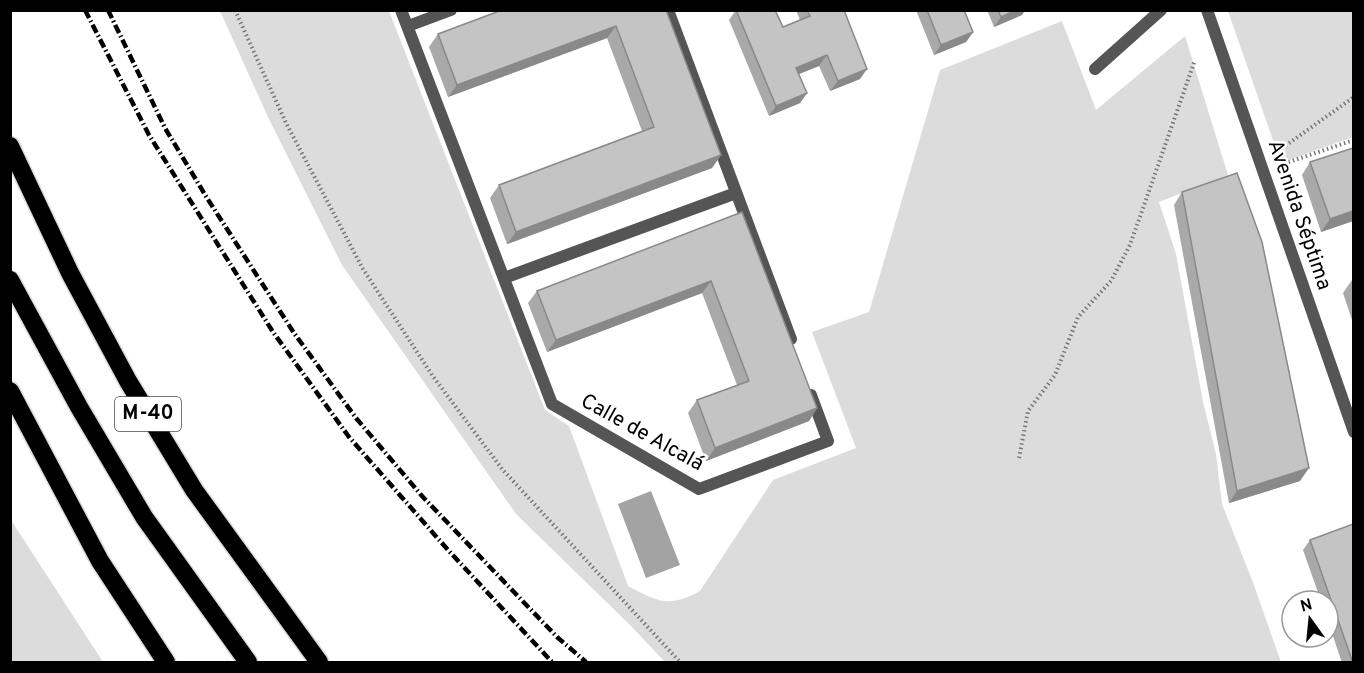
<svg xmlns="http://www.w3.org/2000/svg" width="1364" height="673" font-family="Overpass,sans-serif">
<rect width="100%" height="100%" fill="#fff"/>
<g fill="#dcdcdc">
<path d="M220 11H389L545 410 569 426 628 586C658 602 669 608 700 591L773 480 856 448 812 332 869 312 940 70 1062 21 1096 110 1185 36 1228 175 1159 202 1176 254 1203 402 1216 454 1222 504 1252 580 1281 662H665L630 625 516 514 342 265 268 117Z"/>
<polygon points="1228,11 1353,11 1353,137 1281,163"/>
<polygon points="10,520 11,520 103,662 11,662"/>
</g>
<polygon fill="#a3a3a3" points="651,491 680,565 646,578 618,504"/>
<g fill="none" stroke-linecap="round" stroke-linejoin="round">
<defs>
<g id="motorway">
<polyline points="10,146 70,273 128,381 194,490 319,662"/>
<polyline points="10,280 79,407 144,517 248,662"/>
<polyline points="10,391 100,561 166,662"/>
</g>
</defs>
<use href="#motorway" stroke="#dbdbdb" stroke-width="21"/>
<g stroke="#777" stroke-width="4" stroke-dasharray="1.5 3" stroke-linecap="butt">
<polyline points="235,10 286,123 363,269 432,375 502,469 680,662"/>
<polyline points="1278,151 1354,97"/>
<polyline points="1280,165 1354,140"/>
<polyline points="1019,458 1028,411 1055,375 1078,317 1111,281 1130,245 1195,60"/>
</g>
<polyline stroke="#555" stroke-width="12" points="1095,69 1161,10"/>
<g stroke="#555" stroke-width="12">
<polyline points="401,10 552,404 699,489 828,441 811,395"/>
<polyline points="668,10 791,339"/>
<polyline points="1207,10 1354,432"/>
<polyline points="408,26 451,10"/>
<polyline points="504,278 736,193"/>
</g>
<use href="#motorway" stroke="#000" stroke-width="18"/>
<g stroke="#000" stroke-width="4.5" stroke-dasharray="9 3 1.5 3" stroke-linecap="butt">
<polyline points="85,10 149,135 273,332 349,437 448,550 552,662"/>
<polyline points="108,10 165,128 207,198 294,333 356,418 422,496 557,637 586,662"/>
</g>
</g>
<g fill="#a9a9a9">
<polygon points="666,10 721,155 712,168 507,244 490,198 499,185 642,131 607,38 448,97 429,47 438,34"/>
<polygon points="736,10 775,10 783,27 800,20 796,10 844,10 860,79 830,91 819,66 799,74 807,93 800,103 769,116 729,20"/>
<polygon points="916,10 965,10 965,11 973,32 966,42 934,55"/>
<polygon points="987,10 1025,10 1022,15 994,27"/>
<polygon points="1353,148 1353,221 1321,232 1302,175 1310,162"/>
<polygon points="1182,192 1300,481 1229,503 1174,205"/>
<polygon points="742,212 817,408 809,421 706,461 688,413 697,400 737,385 702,293 547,352 528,303 537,291"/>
<polygon points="1352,280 1353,280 1353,323 1343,293"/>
<polygon points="1310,540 1353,663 1342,663 1328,621 1328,601 1321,601 1303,550"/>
</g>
<g fill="#898989">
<polygon points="1016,10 1025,10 1022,15 994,27 1001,17"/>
<polygon points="616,26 607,38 448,97 457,85"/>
<polygon points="973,32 966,42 934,55 941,45"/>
<polygon points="827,55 819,66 789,78 796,68"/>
<polygon points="867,69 860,79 830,91 838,81"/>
<polygon points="807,93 800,103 769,116 776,106"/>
<polygon points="721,155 712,168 507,244 516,232"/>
<polygon points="1353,211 1353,221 1321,232 1330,219"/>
<polygon points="711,281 702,293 547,352 556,340"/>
<polygon points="817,408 809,421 706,461 715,448"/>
<polygon points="1309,468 1300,481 1229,503 1237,491"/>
</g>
<g fill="#c4c4c4" stroke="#898989" stroke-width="1.5">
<polygon points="502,10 666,10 721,155 516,232 499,185 654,127 616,26 457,85 438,34"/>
<polygon points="736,10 775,10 783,27 810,16 807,10 844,10 867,69 838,81 827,55 796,68 807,93 776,106"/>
<polygon points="927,10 964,10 973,32 941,45"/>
<polygon points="998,10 1016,10 1001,17"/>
<polygon points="1353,148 1353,211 1330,219 1310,162"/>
<polygon points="1237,173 1262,242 1309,468 1237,491 1182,192"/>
<polygon points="742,212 817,408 715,448 697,400 749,381 711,281 556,340 537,291"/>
<polygon points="1353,524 1353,663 1310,540"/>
</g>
<g text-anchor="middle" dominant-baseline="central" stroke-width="5" stroke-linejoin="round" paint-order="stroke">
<rect fill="#fff" stroke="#4c4c4c" stroke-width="1.5" x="115" y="397" width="66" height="34" rx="4.5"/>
<g font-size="20" font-weight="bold" fill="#000">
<text x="148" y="414">M-40</text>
</g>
<g font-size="21" fill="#000" stroke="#fff">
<text transform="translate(1299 215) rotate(71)">Avenida Séptima</text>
<text transform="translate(642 433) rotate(29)">Calle de Alcalá</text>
</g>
</g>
<rect width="1364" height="673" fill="none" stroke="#000000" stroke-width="24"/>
<g transform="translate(1310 619) rotate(345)"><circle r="28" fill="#ffffff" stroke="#999999" stroke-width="1.5"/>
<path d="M0-4.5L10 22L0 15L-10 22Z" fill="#000000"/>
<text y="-9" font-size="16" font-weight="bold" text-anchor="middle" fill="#000000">N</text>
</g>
</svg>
